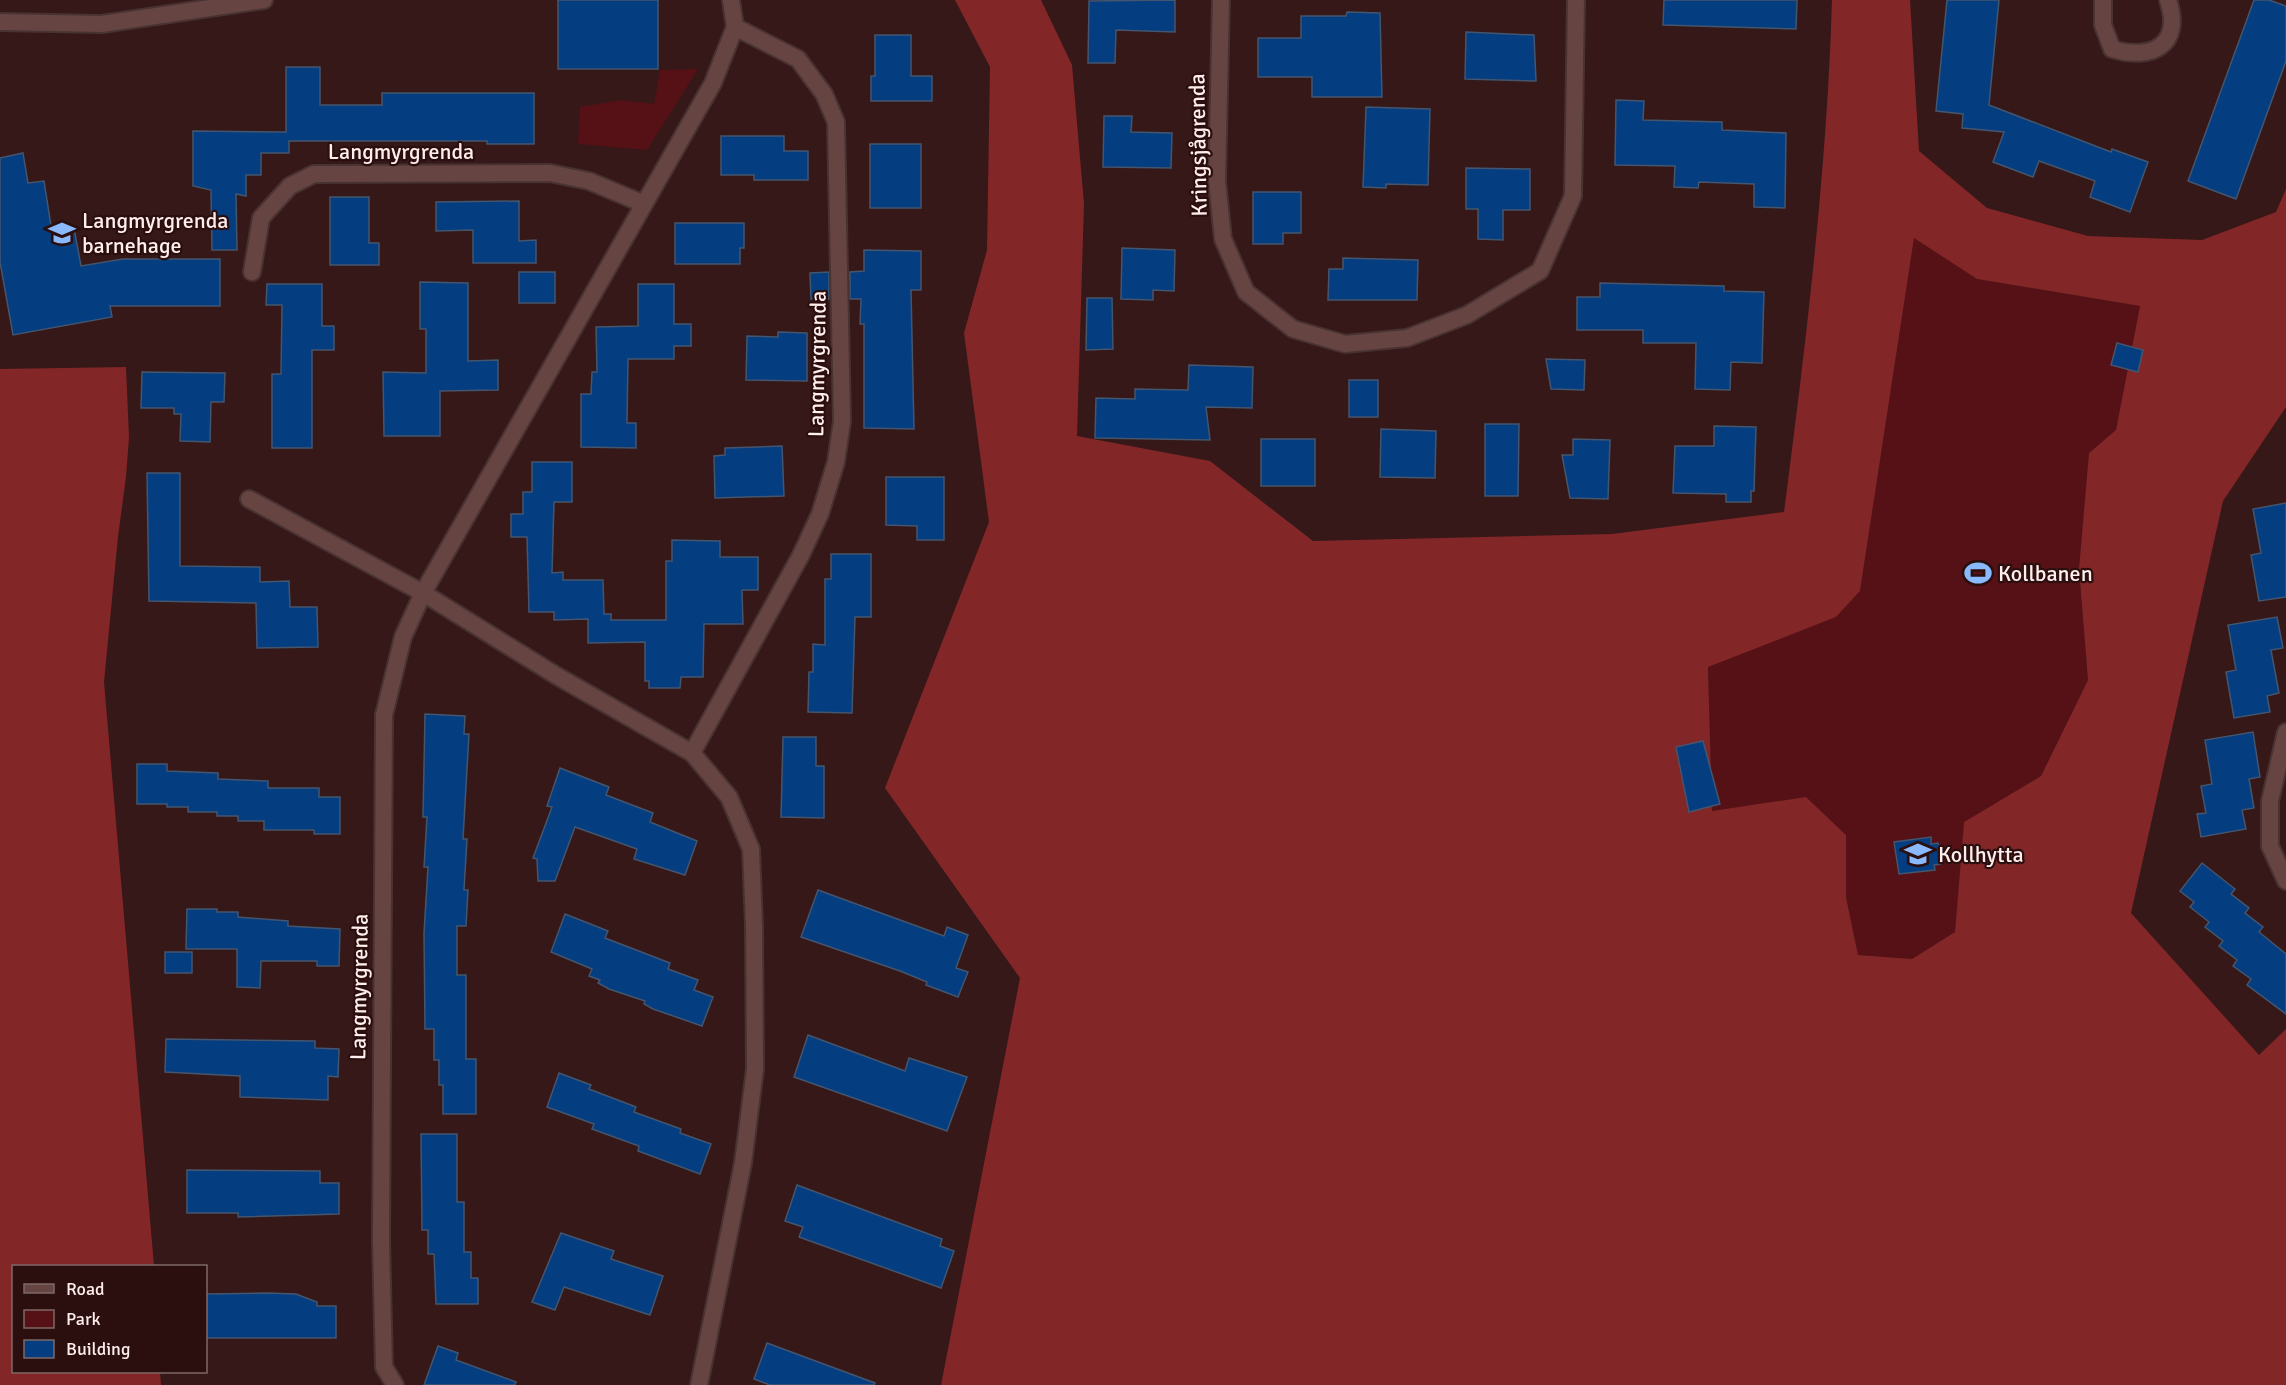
<svg xmlns="http://www.w3.org/2000/svg" width="2286" height="1385" font-family="Signika,sans-serif">
<rect width="100%" height="100%" fill="#351817"/>
<g fill="#551115">
<polygon points="698,69 647,150 578,144 580,107 621,100 654,104 660,70"/>
<polygon points="1914,237 1977,279 2140,306 2116,431 2089,453 2079,569 2088,680 2041,776 1964,822 1955,932 1912,959 1858,955 1846,897 1846,835 1806,797 1712,812 1708,666 1836,617 1860,591"/>
</g>
<g fill="#832628" fill-rule="evenodd">
<path d="M955 0H1041L1072 65 1084 204 1077 436 1210 461 1313 541 1612 534 1784 512C1806 342 1827 171 1832 0H1910L1919 151 1987 208 2088 236 2202 240 2276 212 2286 189V407L2223 501 2131 913 2259 1055 2286 1029V1385H941L1020 978 885 788 989 522 964 333 987 250 990 67ZM1914 238 1977 279 2140 306 2116 430 2089 453 2079 569 2088 680 2041 776 1964 822 1955 932 1912 959 1858 955 1846 897V835L1806 797 1712 811 1708 667 1836 617 1860 591Z"/>
<polygon points="126,367 129,438 126,477 118,537 104,682 154,1266 14,1266 14,1372 160,1372 161,1385 0,1385 0,369"/>
</g>
<g fill="#053d81" stroke="#44556e" stroke-width="1.5">
<rect x="558" y="0" width="100" height="69"/>
<polygon points="1175,0 1175,32 1116,30 1115,63 1088,63 1089,1"/>
<polygon points="1664,0 1797,0 1796,29 1663,25"/>
<polygon points="1947,0 1999,0 1989,105 2111,152 2112,149 2148,162 2130,212 2090,197 2095,181 2039,161 2033,177 1993,162 2004,132 1962,128 1963,114 1936,111"/>
<polygon points="2254,0 2269,0 2286,6 2286,61 2236,199 2188,181"/>
<polygon points="1347,12 1380,13 1382,97 1312,97 1312,77 1258,77 1258,38 1301,38 1301,16 1346,16"/>
<polygon points="1466,32 1534,35 1536,81 1465,79"/>
<polygon points="875,35 911,35 911,76 932,76 932,101 871,101 871,76 875,76"/>
<polygon points="286,67 320,67 320,105 382,105 382,93 534,93 534,144 487,144 487,141 289,141 289,153 261,153 261,175 246,175 246,196 236,194 237,250 212,250 211,190 193,186 193,131 286,132"/>
<polygon points="1616,100 1644,101 1643,120 1722,122 1722,130 1786,133 1785,208 1754,207 1754,184 1699,182 1698,188 1674,187 1675,166 1615,165"/>
<polygon points="1366,107 1430,109 1428,185 1386,184 1386,188 1363,187"/>
<polygon points="1104,116 1132,116 1131,132 1172,133 1171,168 1103,167"/>
<polygon points="721,136 784,136 784,151 808,151 808,180 754,180 754,175 721,175"/>
<rect x="870" y="144" width="51" height="64"/>
<polygon points="23,153 28,183 44,181 52,232 74,228 81,266 123,259 220,259 220,306 110,306 112,317 13,335 0,262 0,158"/>
<polygon points="1466,168 1530,169 1530,210 1503,210 1503,240 1478,239 1478,209 1466,209"/>
<polygon points="1253,192 1301,192 1301,233 1283,233 1283,244 1253,244"/>
<polygon points="330,197 369,197 369,243 379,243 379,265 330,265"/>
<polygon points="519,201 519,241 536,240 536,263 473,263 473,230 436,231 436,202"/>
<polygon points="675,223 744,223 744,248 740,248 740,264 675,264"/>
<polygon points="1122,248 1175,250 1174,291 1153,290 1153,300 1121,299"/>
<polygon points="864,250 921,251 921,290 911,290 914,429 864,428 864,324 860,324 861,299 850,299 850,272 864,271"/>
<polygon points="1343,258 1418,260 1417,300 1328,300 1329,269 1343,269"/>
<rect x="519" y="272" width="36" height="31"/>
<polygon points="829,272 829,299 811,299 810,273"/>
<polygon points="420,282 468,283 468,361 498,360 498,390 440,391 440,436 384,436 383,372 426,373 426,329 420,329"/>
<polygon points="1600,283 1724,286 1724,291 1764,292 1762,363 1731,362 1730,390 1695,389 1696,343 1643,343 1643,330 1577,330 1577,297 1600,297"/>
<polygon points="267,284 322,284 322,326 334,326 334,350 312,350 312,448 272,448 272,374 281,374 282,305 266,305"/>
<polygon points="638,284 674,284 674,324 691,324 691,346 674,346 674,359 628,359 627,423 636,423 636,448 581,447 581,394 591,394 592,372 597,372 596,327 638,326"/>
<polygon points="1087,298 1112,298 1113,349 1086,350"/>
<polygon points="778,332 807,333 807,381 746,380 747,336 778,337"/>
<polygon points="2117,343 2143,350 2138,372 2111,365"/>
<polygon points="1546,359 1585,360 1584,390 1551,389"/>
<polygon points="1189,365 1253,367 1252,408 1206,407 1210,440 1095,438 1096,398 1135,399 1135,389 1188,390"/>
<polygon points="142,372 225,373 224,402 211,402 210,442 180,441 181,414 174,414 174,408 141,408"/>
<rect x="1349" y="380" width="29" height="37"/>
<polygon points="1485,424 1519,424 1518,496 1485,496"/>
<polygon points="1714,426 1756,427 1754,491 1751,491 1751,502 1726,502 1726,494 1673,493 1675,446 1714,446"/>
<polygon points="1381,429 1436,431 1435,478 1380,477"/>
<rect x="1261" y="439" width="54" height="47"/>
<polygon points="1573,439 1610,440 1608,499 1570,498 1562,455 1573,455"/>
<polygon points="782,446 784,496 715,498 714,456 725,455 725,448"/>
<polygon points="532,462 572,462 572,502 554,502 552,573 563,572 563,580 603,580 604,614 611,614 611,620 666,620 666,561 672,561 672,540 720,541 720,557 758,557 758,590 742,590 743,624 704,624 703,677 681,677 680,688 649,688 649,681 645,681 645,642 588,643 588,619 554,620 554,612 529,612 527,537 511,537 511,514 523,514 523,492 532,492"/>
<polygon points="147,473 180,473 180,566 260,567 260,582 289,581 290,607 317,607 318,647 257,648 256,603 149,601"/>
<polygon points="886,477 944,477 944,540 917,540 917,526 886,525"/>
<polygon points="2286,503 2286,597 2259,601 2251,555 2261,553 2253,509"/>
<polygon points="831,554 871,554 871,617 855,617 852,713 808,712 809,672 813,672 813,644 825,645 825,579 831,579"/>
<polygon points="2277,617 2283,648 2271,650 2279,693 2267,696 2270,712 2234,718 2226,672 2236,670 2228,625"/>
<polygon points="425,714 465,716 464,734 469,734 463,839 467,839 464,890 468,890 466,926 457,926 457,975 466,975 466,1059 476,1059 476,1114 443,1114 443,1085 439,1085 439,1060 434,1060 434,1029 425,1029 424,933 428,867 424,867 427,817 423,817"/>
<polygon points="2253,732 2260,777 2249,779 2254,808 2242,810 2246,829 2201,837 2197,814 2206,813 2201,786 2212,784 2205,740"/>
<polygon points="783,737 816,737 816,766 824,766 824,818 781,817"/>
<polygon points="1703,741 1720,804 1689,812 1676,747"/>
<polygon points="137,764 167,764 167,771 218,773 218,779 268,781 268,788 319,788 319,797 340,797 340,834 314,834 314,830 264,830 264,821 238,821 238,816 217,816 217,812 188,812 188,807 167,807 167,804 137,804"/>
<polygon points="560,768 609,787 606,795 653,813 650,822 697,841 685,875 634,859 637,849 575,827 555,881 538,881 537,859 533,858 552,807 547,806"/>
<polygon points="1931,837 1931,844 1938,843 1941,864 1934,865 1935,870 1899,874 1894,842"/>
<polygon points="2202,863 2235,889 2231,894 2249,908 2245,913 2263,927 2259,932 2286,954 2286,1014 2247,985 2251,979 2233,966 2237,960 2219,946 2223,941 2205,927 2209,922 2190,907 2194,902 2180,891"/>
<polygon points="818,890 944,936 947,927 968,935 956,968 968,972 958,997 926,985 927,982 900,971 801,937"/>
<polygon points="187,909 217,909 217,912 238,912 238,917 288,921 288,926 340,929 339,966 317,966 317,961 261,961 260,988 237,987 237,949 186,949"/>
<polygon points="565,914 608,931 605,938 670,963 668,969 698,980 694,990 713,997 702,1026 653,1009 644,1004 645,1001 609,989 598,983 600,980 589,976 592,969 551,952"/>
<rect x="165" y="952" width="27" height="21"/>
<polygon points="808,1035 905,1071 909,1058 967,1077 947,1131 794,1077"/>
<polygon points="166,1039 315,1041 315,1048 339,1049 338,1077 328,1076 328,1100 240,1097 240,1076 165,1072"/>
<polygon points="559,1073 591,1085 589,1089 636,1107 634,1112 681,1129 680,1133 711,1144 700,1174 638,1151 639,1146 592,1129 594,1124 547,1107"/>
<polygon points="421,1134 457,1134 457,1202 464,1202 464,1252 471,1252 471,1278 478,1278 478,1304 436,1304 434,1254 428,1254 428,1230 422,1230"/>
<polygon points="187,1170 320,1171 320,1183 339,1183 339,1214 238,1217 238,1213 187,1213"/>
<polygon points="797,1185 942,1239 940,1246 954,1251 941,1288 799,1237 803,1227 785,1221"/>
<polygon points="561,1233 614,1251 611,1259 663,1276 650,1315 564,1287 555,1310 532,1302"/>
<polygon points="267,1293 296,1294 317,1302 317,1306 336,1306 336,1338 206,1338 206,1294"/>
<polygon points="767,1343 875,1383 874,1385 770,1385 754,1379"/>
<polygon points="438,1346 458,1353 456,1360 516,1382 515,1385 424,1385"/>
</g>
<g fill="none" stroke-linecap="round" stroke-linejoin="round">
<defs>
<g id="minor">
<polyline points="1221,0 1217,181 1223,239 1246,292 1293,329 1345,344 1407,338 1467,315 1540,271 1573,196 1576,0"/>
<path d="M2103 0V25L2112 49C2152 61 2183 45 2168 0"/>
<polyline points="0,22 102,24 264,0"/>
<polyline points="252,272 261,218 290,186 314,174 550,173 589,181 644,204"/>
<polyline points="249,499 423,593 557,676 692,753 729,797 751,849 754,926 755,1069 743,1163 699,1385"/>
<polyline points="2286,732 2270,801 2270,846 2286,881"/>
<polyline points="692,753 801,555 820,514 836,462 842,421 836,122 824,94 798,59 735,27"/>
<polyline points="395,1385 384,1367 381,1241 384,715 403,637 423,593 713,83 735,27 731,0"/>
</g>
</defs>
<use href="#minor" stroke="#493232" stroke-width="20"/>
<use href="#minor" stroke="#654442" stroke-width="16"/>
</g>
<defs>
<symbol id="school-bare" viewBox="-9 -9 18 18"><path d="M0-5L7-2L0 1L-7-2ZM-4 1L0 2.5L4 1V4Q0 6-4 4Z" fill="#8bbafc" stroke="#2a0f0e" stroke-width="2.5" paint-order="stroke"/></symbol>
<symbol id="stadium-bare" viewBox="-9 -9 18 18"><path d="M0-5a6.5 5 0 1 0 0 10a6.5 5 0 1 0 0-10ZM-3.5-1.8h7v3.6h-7Z" fill="#8bbafc" stroke="#2a0f0e" stroke-width="2.5" paint-order="stroke"/></symbol>
</defs>
<g fill-rule="evenodd">
<use href="#school-bare" x="43" y="214" width="38" height="38"/>
<use href="#stadium-bare" x="1959" y="554" width="38" height="38"/>
<use href="#school-bare" x="1899" y="835" width="38" height="38"/>
</g>
<g text-anchor="middle" dominant-baseline="central" stroke-width="4.5" stroke-linejoin="round" paint-order="stroke">
<g font-size="22" fill="#ffeeed" stroke="#2a0f0e">
<text transform="translate(1198 145) rotate(-91)">Kringsjågrenda</text>
<text x="401" y="151">Langmyrgrenda</text>
<text transform="translate(817 364) rotate(-89)">Langmyrgrenda</text>
<text transform="translate(359 987) rotate(-89)">Langmyrgrenda</text>
</g>
<g font-size="22" fill="#ffeeed" stroke="#2a0f0e" text-anchor="start">
<text x="82" y="220">Langmyrgrenda<tspan x="82" dy="25">barnehage</tspan></text>
<text x="1998" y="573">Kollbanen</text>
<text x="1938" y="854">Kollhytta</text>
</g>
</g>
<rect x="12" y="1265" width="195" height="108" fill="#2a0f0e" stroke="#7f6867" stroke-width="1.5"/>
<rect x="24" y="1284" width="30" height="9" fill="#654442" stroke="#7f6867" stroke-width="1.5"/>
<text x="66" y="1295" font-size="18" fill="#ffeeed">Road</text>
<rect x="24" y="1310" width="30" height="18" fill="#551115" stroke="#7f6867" stroke-width="1.5"/>
<text x="66" y="1325" font-size="18" fill="#ffeeed">Park</text>
<rect x="24" y="1340" width="30" height="18" fill="#053d81" stroke="#7f6867" stroke-width="1.5"/>
<text x="66" y="1355" font-size="18" fill="#ffeeed">Building</text>
</svg>
